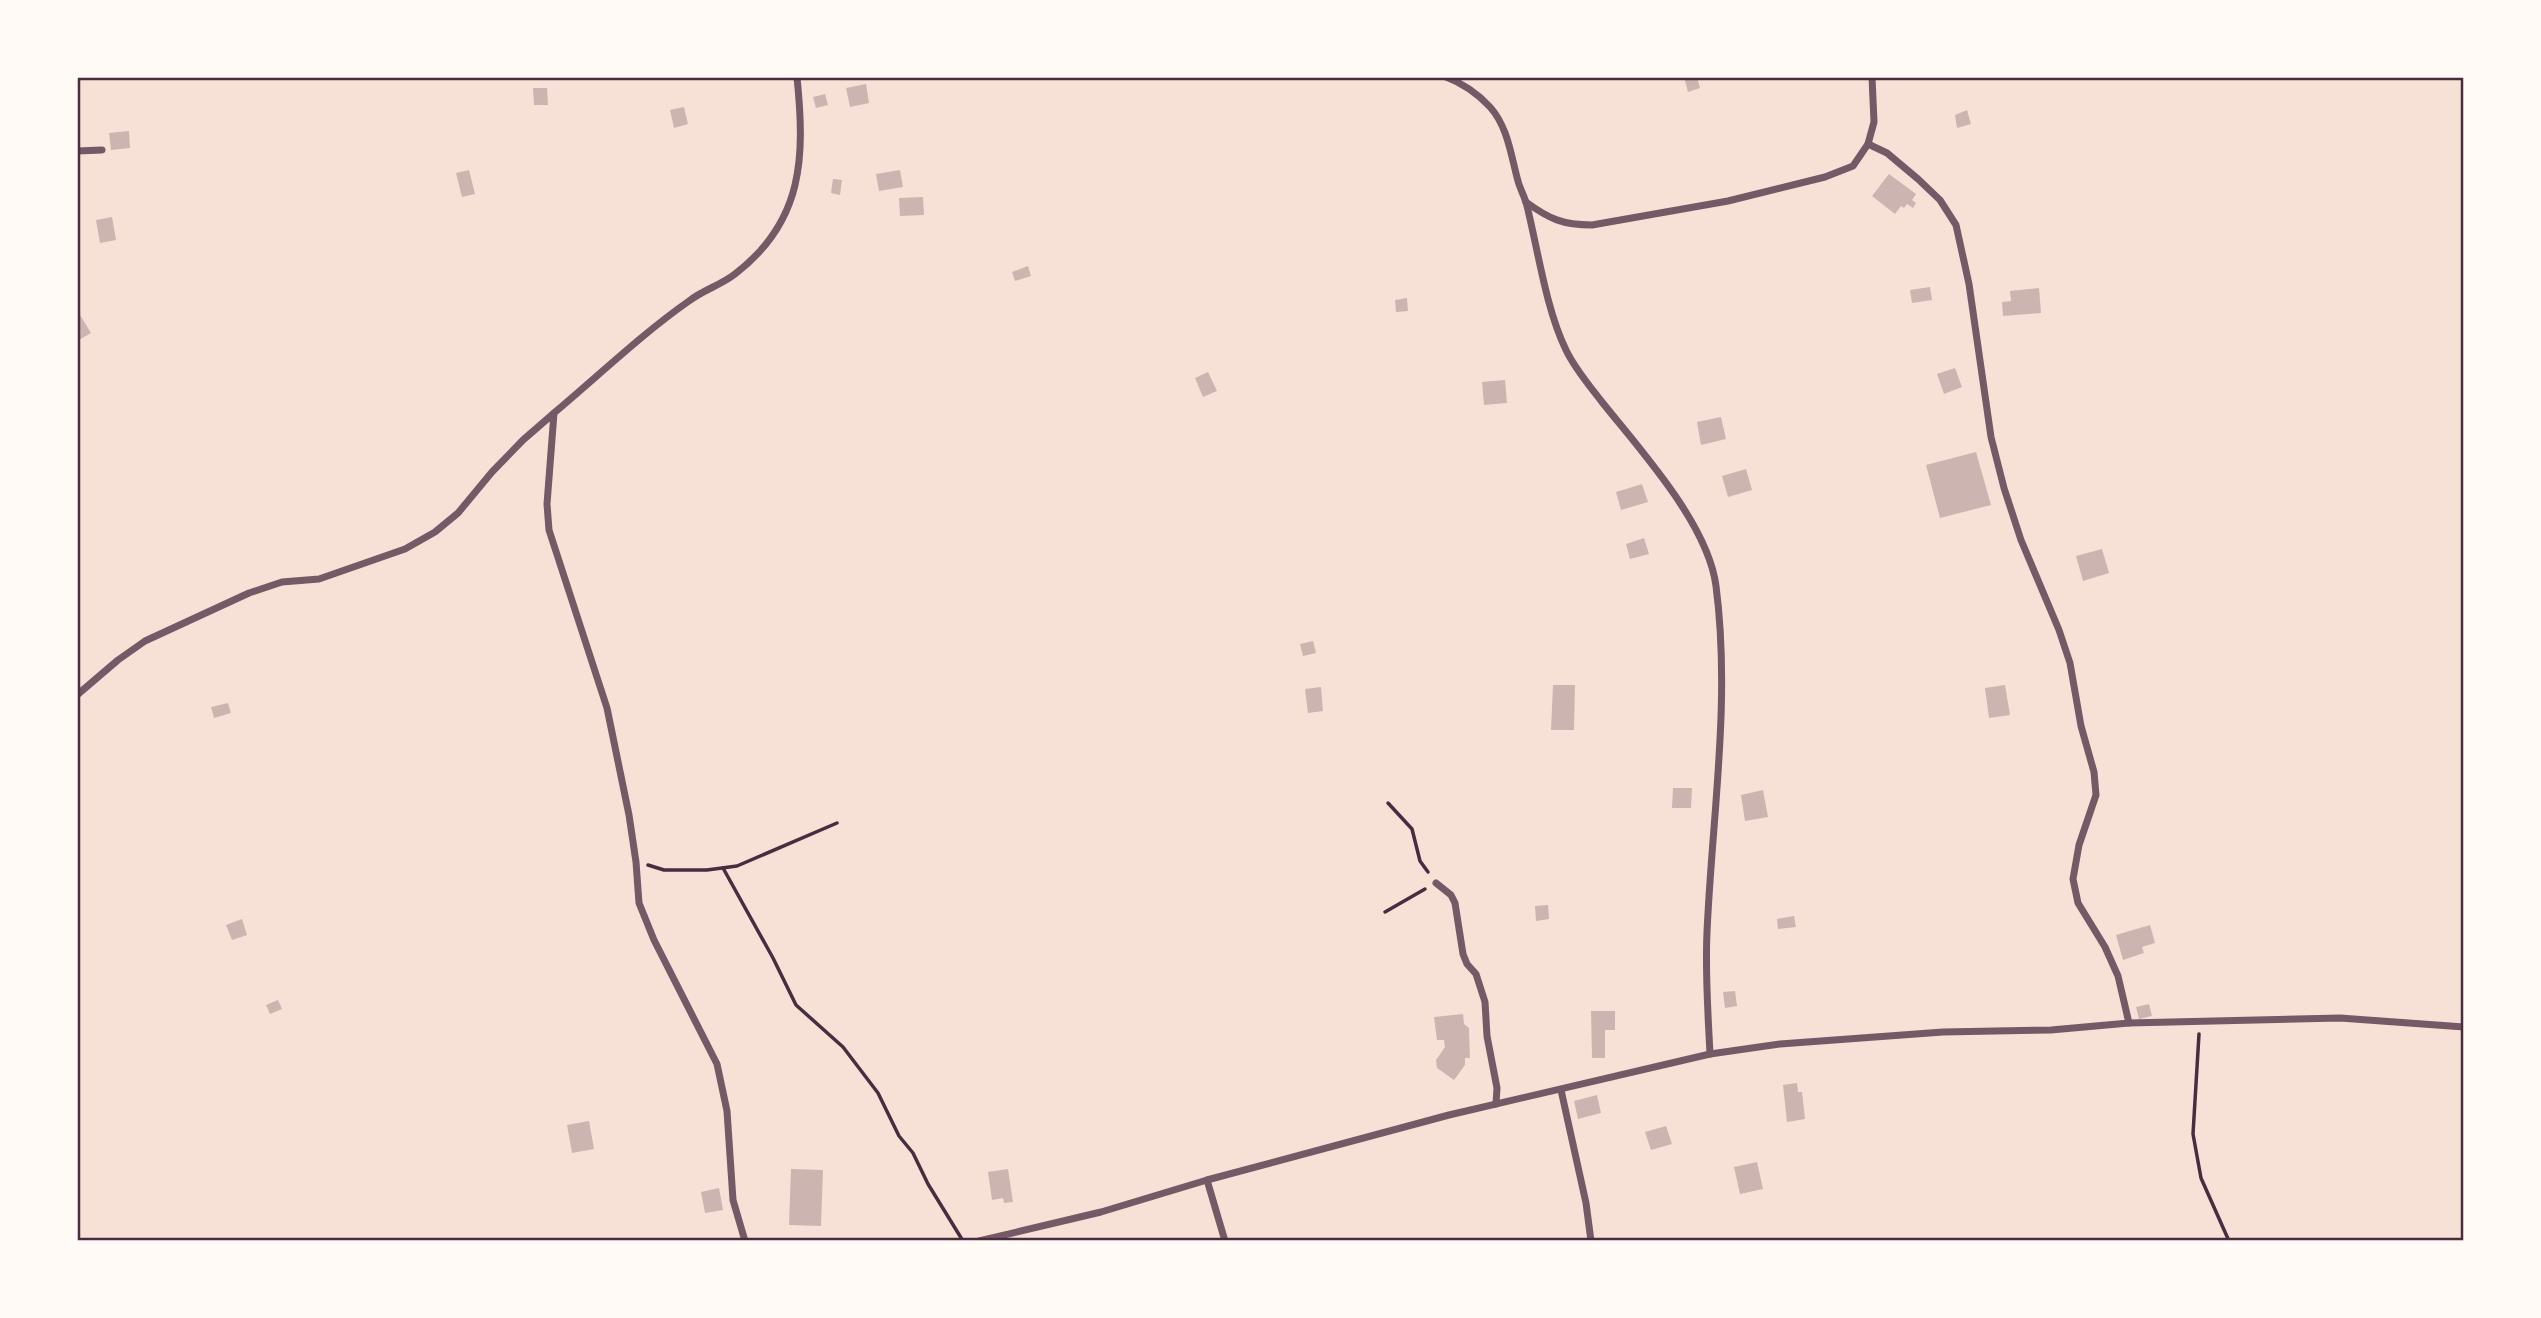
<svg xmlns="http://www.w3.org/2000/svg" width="2541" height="1318" font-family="'Public Sans',sans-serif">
<rect width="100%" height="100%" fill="#f7e1d7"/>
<g fill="#ccb4b1">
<polygon points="1684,77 1697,77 1700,88 1688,92"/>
<polygon points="866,84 869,103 850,107 846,88"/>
<polygon points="533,88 547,88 548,105 534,105"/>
<polygon points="825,94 828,105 816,108 813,97"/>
<polygon points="684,107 688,124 674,128 670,110"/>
<polygon points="1967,110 1971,124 1957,128 1955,115"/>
<polygon points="129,131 130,148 111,150 109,133"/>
<polygon points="469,170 475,194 462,197 456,173"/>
<polygon points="900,170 903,187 879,191 876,174"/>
<polygon points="1889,174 1916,194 1912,200 1916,203 1913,208 1907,204 1904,208 1901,206 1895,214 1872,196"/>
<polygon points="833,179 842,180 840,195 831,193"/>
<polygon points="923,197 924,215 900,216 899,198"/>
<polygon points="112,217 116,240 100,243 96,220"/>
<polygon points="1028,266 1031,276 1015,281 1012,272"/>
<polygon points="1930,287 1932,300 1912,303 1910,290"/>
<polygon points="2039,288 2041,313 2003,316 2002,302 2011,301 2010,291"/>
<polygon points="1407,298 1408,311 1396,312 1395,300"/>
<polygon points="77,310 91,333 77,341"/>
<polygon points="1955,368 1962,387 1944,394 1937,374"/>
<polygon points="1208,372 1217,391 1203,397 1195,378"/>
<polygon points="1505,380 1507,403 1484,405 1482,382"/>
<polygon points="1721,417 1726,439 1701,445 1697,422"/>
<polygon points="1976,452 1991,505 1940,518 1926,465"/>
<polygon points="1746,469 1752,490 1728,497 1722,476"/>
<polygon points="1642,484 1648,502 1621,510 1616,492"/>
<polygon points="1644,538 1649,554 1630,559 1626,544"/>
<polygon points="2102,549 2109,573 2083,581 2076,556"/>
<polygon points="1313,641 1316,653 1303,656 1300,644"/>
<polygon points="1553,685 1575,685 1574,730 1551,730"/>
<polygon points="2005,685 2010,715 1989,718 1985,688"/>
<polygon points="1321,687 1323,711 1308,713 1305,689"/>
<polygon points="228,703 231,713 214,718 211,707"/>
<polygon points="1673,788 1692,788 1691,808 1672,808"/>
<polygon points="1763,790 1768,817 1745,821 1741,795"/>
<polygon points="1548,905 1549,919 1536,921 1535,906"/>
<polygon points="1794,916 1796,927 1778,929 1777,919"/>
<polygon points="242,919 247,935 232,940 226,925"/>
<polygon points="2150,925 2155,943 2142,947 2144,953 2123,960 2116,935"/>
<polygon points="1735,991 1737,1006 1725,1008 1723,992"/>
<polygon points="278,1000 282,1009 270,1014 266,1005"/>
<polygon points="2149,1004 2152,1016 2139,1019 2136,1007"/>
<polygon points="1591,1011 1615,1011 1615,1030 1605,1030 1605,1058 1592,1058"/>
<polygon points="1463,1014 1464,1024 1469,1028 1470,1058 1465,1058 1465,1065 1454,1080 1437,1068 1436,1060 1445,1047 1444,1040 1437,1040 1434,1017"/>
<polygon points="1797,1083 1798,1092 1802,1092 1805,1119 1787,1122 1783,1085"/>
<polygon points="1597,1095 1601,1113 1578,1119 1574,1101"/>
<polygon points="589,1121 594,1149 572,1153 567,1125"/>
<polygon points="1666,1126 1672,1144 1651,1150 1645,1132"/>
<polygon points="1757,1162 1763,1189 1740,1194 1734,1167"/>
<polygon points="791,1169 823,1170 821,1226 789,1225"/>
<polygon points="1008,1169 1013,1202 1004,1203 1003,1198 992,1200 988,1172"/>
<polygon points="719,1188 723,1210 705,1213 701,1192"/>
</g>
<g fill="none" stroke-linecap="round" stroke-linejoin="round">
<g stroke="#4a2c40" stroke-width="3.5">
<polyline points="1388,803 1412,829 1420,861 1428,872"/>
<polyline points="648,865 664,870 707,870 737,866 837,823"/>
<polyline points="723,868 773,958 796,1005 843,1047 878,1093 899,1136 913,1153 928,1184 963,1241"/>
<polyline points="1385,912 1425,889"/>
<polyline points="2199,1034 2193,1134 2201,1178 2229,1241"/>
</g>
<g stroke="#755966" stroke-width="7">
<path d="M1446 77C1462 83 1478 94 1490 107 1508 127 1511 156 1518 181 1520 189 1525 197 1527 206 1538 250 1546 309 1566 350 1575 369 1589 385 1602 402 1641 451 1708 524 1716 586 1731 701 1712 817 1707 932 1705 973 1708 1013 1710 1054"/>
<polyline points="1868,144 1887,153 1918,179 1940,200 1956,225 1969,284 1991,437 2004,488 2021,540 2059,630 2070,663 2081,726 2094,772 2096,795 2079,845 2073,879 2078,903 2105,947 2118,976 2129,1023"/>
<polyline points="77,151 102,150"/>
<path d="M1526 202C1549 219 1563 225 1592 225L1728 201 1825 177 1853 166 1868 144 1874 122 1872 77"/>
<polyline points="77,695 118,660 145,641 249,593 282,582 319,579 405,549 435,532 458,513 492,472 523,440 553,414"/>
<polyline points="1436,883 1451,895 1455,903 1463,954 1467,964 1476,974 1485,1002 1487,1036 1497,1088 1496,1104"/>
<polyline points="1561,1090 1586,1203 1591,1241"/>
<polyline points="1207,1180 1225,1241"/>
<path d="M745 1241 733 1200 727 1111 717 1064 654 940 639 903 636 862 629 815 607 708 549 530 547 504 554 413C597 377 643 333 689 301 703 290 721 285 735 274 804 221 805 157 797 77"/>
<polyline points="979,1241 1101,1212 1207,1180 1449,1115 1710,1054 1780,1044 1943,1032 2051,1030 2129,1023 2340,1018 2464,1027"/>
</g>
</g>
<rect width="2541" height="1318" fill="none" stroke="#fffaf5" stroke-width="158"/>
<rect x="79" y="79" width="2383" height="1160" fill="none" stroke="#4a2c40" stroke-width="2.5"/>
</svg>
